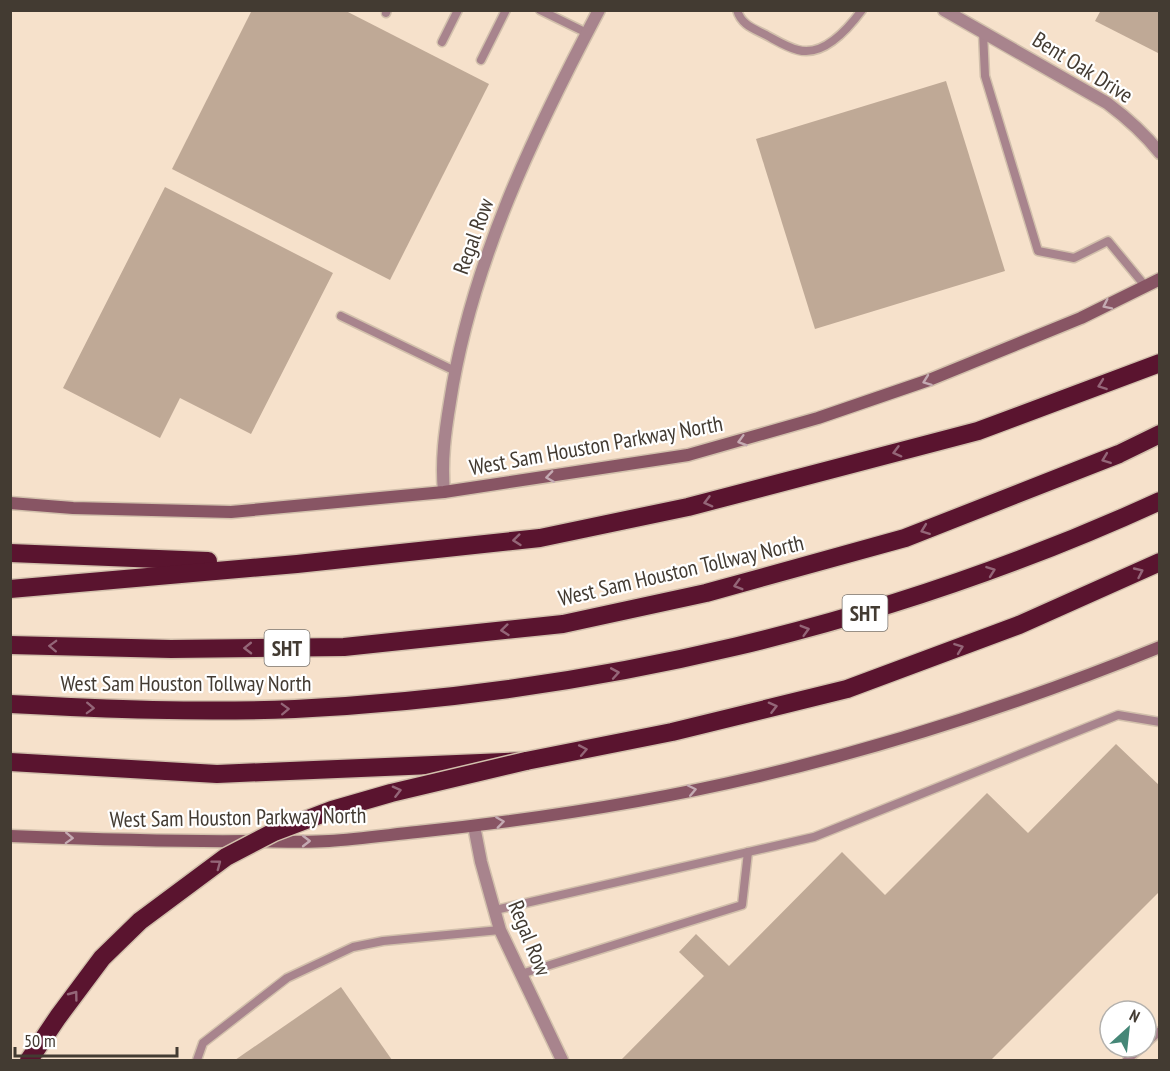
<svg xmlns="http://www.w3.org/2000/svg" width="1170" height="1071" font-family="'PT Sans Narrow',sans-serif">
<rect width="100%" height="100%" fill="#f6e1cb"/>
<g fill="#bfa996">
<polygon points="252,10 344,10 489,84 390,280 172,169"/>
<polygon points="1101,10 1160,10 1160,54 1095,21"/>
<polygon points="946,81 1005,271 815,329 756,139"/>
<polygon points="165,187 333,273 251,434 180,398 160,438 63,388"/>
<polygon points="1116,744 1160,786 1160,891 991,1060 622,1059 704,976 679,952 696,934 729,966 842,852 885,895 987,793 1028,833"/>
<polygon points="341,987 392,1060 235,1060"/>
</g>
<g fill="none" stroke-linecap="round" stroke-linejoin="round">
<defs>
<g id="lane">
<polyline points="540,10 587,33"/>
<path d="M737 10C741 24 752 28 764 34 774 39 786 47 798 50 824 57 848 29 862 10"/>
<polyline points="386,13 387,10"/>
<polyline points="983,32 985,76 1038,251 1074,258 1108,241 1146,287"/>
<polyline points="442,42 458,10"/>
<polyline points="481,60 506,10"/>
<polyline points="341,316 455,371"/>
<polyline points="495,910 814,837 1118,715 1160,722"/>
<polyline points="521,974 742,905 748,852"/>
<polyline points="1146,1043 1160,1031"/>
<polyline points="197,1060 203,1043 287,978 353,947 383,941 500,930"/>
<polyline points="1127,1060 1142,1047"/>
</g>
<g id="street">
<path d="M944 10 1107 103C1127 118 1144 133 1160 153"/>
<path d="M444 492C441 461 445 432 450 402 471 263 534 133 599 10"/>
<polyline points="474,826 481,862 500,930 562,1060"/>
</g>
<g id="secondary">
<polyline points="10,503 73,508 231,512 444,492 688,455 818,418 929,380 1081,318 1160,279"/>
<path d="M10 836C89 839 168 842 247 841 274 841 302 843 329 841 359 839 388 835 417 832 531 820 644 803 755 777 893 745 1029 700 1160 647"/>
</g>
<g id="highway">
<polyline points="10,553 208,561"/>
<polyline points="10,589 297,564 540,538 688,507 978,431 1160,363"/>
<polyline points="10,645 171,649 344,647 563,624 706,593 905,538 1119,454 1160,434"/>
<path d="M10 704C105 709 200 713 295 709 593 694 887 626 1160 501"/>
<polyline points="10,762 217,774 526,761 672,732 847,689 1019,625 1160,562"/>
</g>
</defs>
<use href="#lane" stroke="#d2c0ac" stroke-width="11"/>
<use href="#street" stroke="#d2c0ac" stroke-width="15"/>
<use href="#secondary" stroke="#d2c0ac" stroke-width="15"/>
<use href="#highway" stroke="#d2c0ac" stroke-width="21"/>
<use href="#lane" stroke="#a8848d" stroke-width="8"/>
<use href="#street" stroke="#a8848d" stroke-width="12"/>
<use href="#secondary" stroke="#885564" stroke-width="12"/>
<use href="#highway" stroke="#5a142f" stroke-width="18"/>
<defs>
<polyline id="highway-bridge" points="29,1060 58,1017 102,958 140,921 226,857 274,832 332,810 391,793 526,761"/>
</defs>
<use href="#highway-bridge" stroke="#d2c0ac" stroke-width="21" stroke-linecap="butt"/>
<use href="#highway-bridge" stroke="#5a142f" stroke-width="18"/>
</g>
<defs><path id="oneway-chevron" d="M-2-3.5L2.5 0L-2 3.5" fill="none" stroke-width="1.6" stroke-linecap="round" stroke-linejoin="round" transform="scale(1.5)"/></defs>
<g stroke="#c4aab2">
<use href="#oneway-chevron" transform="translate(1107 305) rotate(154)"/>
<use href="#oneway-chevron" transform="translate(927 381) rotate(160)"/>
<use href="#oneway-chevron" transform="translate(742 441) rotate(164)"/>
<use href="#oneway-chevron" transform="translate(550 477) rotate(172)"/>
<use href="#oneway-chevron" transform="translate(692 790) rotate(-12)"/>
<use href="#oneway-chevron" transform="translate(500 822) rotate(-8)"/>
<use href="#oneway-chevron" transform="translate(69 838) rotate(2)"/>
<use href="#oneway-chevron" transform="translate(306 841)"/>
</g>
<g stroke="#946678">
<use href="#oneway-chevron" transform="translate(1102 385) rotate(160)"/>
<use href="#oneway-chevron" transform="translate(897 452) rotate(165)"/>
<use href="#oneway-chevron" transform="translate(1106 459) rotate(159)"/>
<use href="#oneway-chevron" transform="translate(708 502) rotate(165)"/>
<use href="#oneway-chevron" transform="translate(925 530) rotate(159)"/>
<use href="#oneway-chevron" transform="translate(517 540) rotate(174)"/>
<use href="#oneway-chevron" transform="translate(991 571) rotate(-20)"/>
<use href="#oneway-chevron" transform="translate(1139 572) rotate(-25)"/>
<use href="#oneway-chevron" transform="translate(738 585) rotate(164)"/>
<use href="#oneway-chevron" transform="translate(505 630) rotate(174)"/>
<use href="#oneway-chevron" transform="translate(805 630) rotate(-16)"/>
<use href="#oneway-chevron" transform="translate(53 646) rotate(-178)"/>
<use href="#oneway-chevron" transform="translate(248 648) rotate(179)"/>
<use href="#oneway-chevron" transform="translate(959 648) rotate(-20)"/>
<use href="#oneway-chevron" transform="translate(615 673) rotate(-10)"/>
<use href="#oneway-chevron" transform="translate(773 707) rotate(-14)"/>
<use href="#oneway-chevron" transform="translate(90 708) rotate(2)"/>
<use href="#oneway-chevron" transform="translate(285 709) rotate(-2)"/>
<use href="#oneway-chevron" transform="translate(583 750) rotate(-11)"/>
<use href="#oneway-chevron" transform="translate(397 791) rotate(-14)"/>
<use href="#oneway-chevron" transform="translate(217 864) rotate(-37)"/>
<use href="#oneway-chevron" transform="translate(74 995) rotate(-53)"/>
</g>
<g text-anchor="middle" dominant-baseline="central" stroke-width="4.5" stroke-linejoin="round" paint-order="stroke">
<g fill="#fff" stroke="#7b7670" stroke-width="1.5">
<rect x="842.5" y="595" width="45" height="36" rx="4.5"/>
<rect x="264.5" y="630" width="45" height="36" rx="4.5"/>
</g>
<g font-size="21" font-weight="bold" fill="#433b32">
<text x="865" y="613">SHT</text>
<text x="287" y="648">SHT</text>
</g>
<g font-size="22" fill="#433b32" stroke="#fff">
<text transform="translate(1083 67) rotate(32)">Bent Oak Drive</text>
<text transform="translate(473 236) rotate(-70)">Regal Row</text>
<text transform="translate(596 445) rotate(-10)">West Sam Houston Parkway North</text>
<text transform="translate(681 570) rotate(-13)">West Sam Houston Tollway North</text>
<text x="186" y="683">West Sam Houston Tollway North</text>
<text transform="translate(238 817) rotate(-1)">West Sam Houston Parkway North</text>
<text transform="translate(530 938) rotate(68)">Regal Row</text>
</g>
</g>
<rect width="1170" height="1071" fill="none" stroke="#433b32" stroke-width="24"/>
<g transform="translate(1128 1029) rotate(27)"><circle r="28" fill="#ffffff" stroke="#b4b1ad" stroke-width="1.5"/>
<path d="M0-4.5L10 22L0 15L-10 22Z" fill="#458777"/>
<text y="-9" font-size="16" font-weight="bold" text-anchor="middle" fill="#433b32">N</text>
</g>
<path d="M15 1047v9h162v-9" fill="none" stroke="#433b32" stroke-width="3"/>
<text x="24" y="1047" font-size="18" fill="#433b32" stroke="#ffffff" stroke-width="4.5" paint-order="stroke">50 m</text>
</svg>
